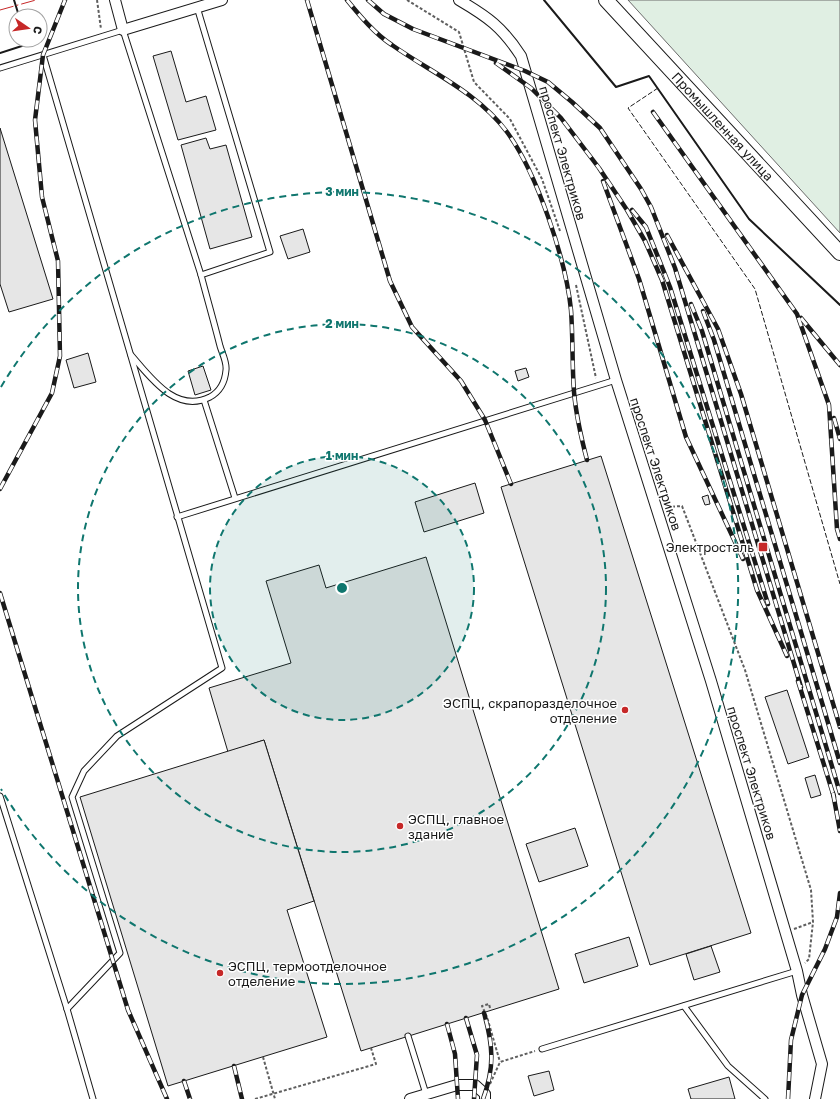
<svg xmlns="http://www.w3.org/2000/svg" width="840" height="1099" font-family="'Golos Text',sans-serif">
<rect width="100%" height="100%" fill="#fff"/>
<polygon fill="#e0efe3" stroke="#6a6a6a" points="628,0 840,0 840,233"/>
<g fill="#e6e6e6" stroke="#1a1a1a">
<polygon points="171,51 186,102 206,96 216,130 178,140 153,56"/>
<polygon points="0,128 53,299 9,312 0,284"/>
<polygon points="206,138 210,149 226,145 252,237 210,249 181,145"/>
<polygon points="303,229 310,252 288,259 280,236"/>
<polygon points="88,353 96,382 74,388 66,360"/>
<polygon points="203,366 211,390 195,395 188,371"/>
<polygon points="526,368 529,377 518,381 515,371"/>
<polygon points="601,456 751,933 650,965 501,487"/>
<polygon points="475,483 484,513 424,532 415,502"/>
<polygon points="708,495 710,504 705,505 702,497"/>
<polygon points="426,557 559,989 361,1051 264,740 228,752 209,688 291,663 266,581 319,565 326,588"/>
<polygon points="787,690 809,757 788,764 765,697"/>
<polygon points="264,740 314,901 287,910 327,1037 168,1086 80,797"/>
<polygon points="815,775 821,795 811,798 805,778"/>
<polygon points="575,828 588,866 539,882 526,844"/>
<polygon points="629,937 638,966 584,983 575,954"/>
<polygon points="711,946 720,972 694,980 686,954"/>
<polygon points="549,1071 554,1090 534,1096 528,1076"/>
<polygon points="729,1077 735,1099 691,1099 688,1089"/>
</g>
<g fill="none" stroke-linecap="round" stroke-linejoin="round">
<defs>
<g id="lane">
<polyline points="43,55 222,668 117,736 84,771 72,797 120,953 67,1009"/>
<polyline points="0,68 123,30 201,275"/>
<path d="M131 355C151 378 176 414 210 397 221 391 225 382 226 370 227 362 222 353 220 346 214 322 207 298 201 275L270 252 197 7"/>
<polyline points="204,400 235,498"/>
<polyline points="177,517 616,380"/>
<polyline points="0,796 67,1009 93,1099"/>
<polyline points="684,1006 728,1066 765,1099"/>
<polyline points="408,1036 426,1094"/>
<polyline points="542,1049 797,971"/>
</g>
<g id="street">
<polyline points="115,0 123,30 222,0"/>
<path d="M459 0C488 17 502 27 521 56L616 380 711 681 797 971 802 995 822 1064 815 1099"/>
<polyline points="410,1099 457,1085 475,1085 485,1094 485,1099"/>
</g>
<g id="secondary">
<path id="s1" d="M606 0 840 253"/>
</g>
</defs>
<use href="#lane" stroke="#1a1a1a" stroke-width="7"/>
<use href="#street" stroke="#1a1a1a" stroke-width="12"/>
<use href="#secondary" stroke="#1a1a1a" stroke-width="16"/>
<g stroke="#5f5f5f" stroke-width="2" stroke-dasharray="3 2" stroke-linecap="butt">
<polyline points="97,0 101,29"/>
<polyline points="407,0 459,32 474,82 510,119 542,179 560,231"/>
<polyline points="576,285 596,378"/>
<polyline points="667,507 682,506 745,670 811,890 813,922 809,959 805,963"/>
<polyline points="794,929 813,922"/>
<polyline points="490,1008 489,1004 482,1006 487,1017 500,1062"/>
<polyline points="263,1057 275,1099"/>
<polyline points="490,1084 500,1062 535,1051"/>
<polyline points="255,1099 376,1064 371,1048"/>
</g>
<use href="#lane" stroke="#fff" stroke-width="5"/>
<use href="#street" stroke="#fff" stroke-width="10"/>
<use href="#secondary" stroke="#fff" stroke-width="14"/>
<defs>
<g id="rail">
<polyline points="307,0 390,281 412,327 461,381 485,420 511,484"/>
<path d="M347 0C360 16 375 34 392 45 432 73 477 92 507 132 537 173 566 260 571 310 573 337 572 365 574 392 576 415 581 437 587 460"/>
<polyline points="368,0 384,14 413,29 525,71 548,82 572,102 600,128 641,189 651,207 675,268 801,687"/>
<polyline points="496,63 531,88 561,118 599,168 627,210 645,241 662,280 757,590 787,656"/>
<polyline points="653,112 797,314 829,405 837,529 840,539"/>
<polyline points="603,181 639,279 686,437 743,559"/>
<polyline points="632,210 646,227 670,287 768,604"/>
<polyline points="667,235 718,329 741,394 840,727"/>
<polyline points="691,304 702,331 840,793"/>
<polyline points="703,311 714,340 840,763"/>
<polyline points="801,318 840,365"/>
<polyline points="834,418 840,439"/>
<polyline points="0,489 52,393 60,356 58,261 42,197 35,120 43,55 65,0"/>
<polyline points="0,593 128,1010 167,1099"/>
<polyline points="798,681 834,797"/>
<polyline points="833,793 840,831"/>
<polyline points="466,1018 477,1055 474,1099"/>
<polyline points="447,1024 455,1054 458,1099"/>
<polyline points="234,1066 242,1099"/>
<polyline points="184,1081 190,1099"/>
<path d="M483 1099C495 1067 493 1045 484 1013"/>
<polyline points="788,1099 791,1040 802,995 825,949 837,917 840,893"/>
</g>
</defs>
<use href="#rail" stroke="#1a1a1a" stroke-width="4.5"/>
<use href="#rail" stroke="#fff" stroke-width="3" stroke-dasharray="9" stroke-linecap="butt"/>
<polyline stroke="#1a1a1a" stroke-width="1" stroke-dasharray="5 2" stroke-linecap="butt" points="658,88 628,108 755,289 840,584"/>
<g stroke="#1a1a1a" stroke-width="2">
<polyline points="14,0 19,16"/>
<polyline points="544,0 616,87 649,76 749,219 840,305"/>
<polyline points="0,53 28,44 26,40"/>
</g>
<polyline stroke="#c62828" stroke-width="1" stroke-dasharray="14 3 2 3" stroke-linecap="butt" points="0,10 36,0"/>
</g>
<circle cx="342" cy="588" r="132" fill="#0f766e" fill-opacity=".12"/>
<g fill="none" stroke="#0f766e" stroke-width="2" stroke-dasharray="7 5">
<circle cx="342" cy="588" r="132"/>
<circle cx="342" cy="588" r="264"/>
<path d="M1 387A396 396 0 1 1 1 789"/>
</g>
<g fill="#c62828" stroke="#fff" stroke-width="1.5">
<rect x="758" y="542" width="10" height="10" rx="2"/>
<circle cx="625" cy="710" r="4"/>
<circle cx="400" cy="826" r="4"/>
<circle cx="220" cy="973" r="4"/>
</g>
<g text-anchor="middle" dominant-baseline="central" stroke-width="3" stroke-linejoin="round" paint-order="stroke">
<g font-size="13" fill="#1a1a1a" stroke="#fff">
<text stroke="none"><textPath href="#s1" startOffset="172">Промышленная улица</textPath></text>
<text transform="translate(563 153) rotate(74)">проспект Электриков</text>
<text transform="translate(656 464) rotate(72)">проспект Электриков</text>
<text transform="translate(752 773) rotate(73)">проспект Электриков</text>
</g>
<g font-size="13" fill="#1a1a1a" stroke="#fff" text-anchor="end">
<text x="754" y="547">Электросталь</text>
<text x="617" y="703">ЭСПЦ, скрапоразделочное<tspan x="617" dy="15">отделение</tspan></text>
<text x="408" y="819" text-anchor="start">ЭСПЦ, главное<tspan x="408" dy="15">здание</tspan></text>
<text x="228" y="966" text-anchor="start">ЭСПЦ, термоотделочное<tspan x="228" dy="15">отделение</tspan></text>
</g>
</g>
<circle cx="342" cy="588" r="6" fill="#0f766e" stroke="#fff" stroke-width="2"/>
<g font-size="12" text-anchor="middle" font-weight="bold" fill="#0f766e" stroke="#fff" stroke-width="3" stroke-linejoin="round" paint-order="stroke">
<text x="342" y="196">3 мин</text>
<text x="342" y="328">2 мин</text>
<text x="342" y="460">1 мин</text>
</g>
<g transform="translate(28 28) rotate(103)"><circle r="19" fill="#ffffff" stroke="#a3a3a3"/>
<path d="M0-3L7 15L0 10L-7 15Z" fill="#c62828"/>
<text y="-6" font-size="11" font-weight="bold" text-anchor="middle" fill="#1a1a1a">С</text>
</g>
</svg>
